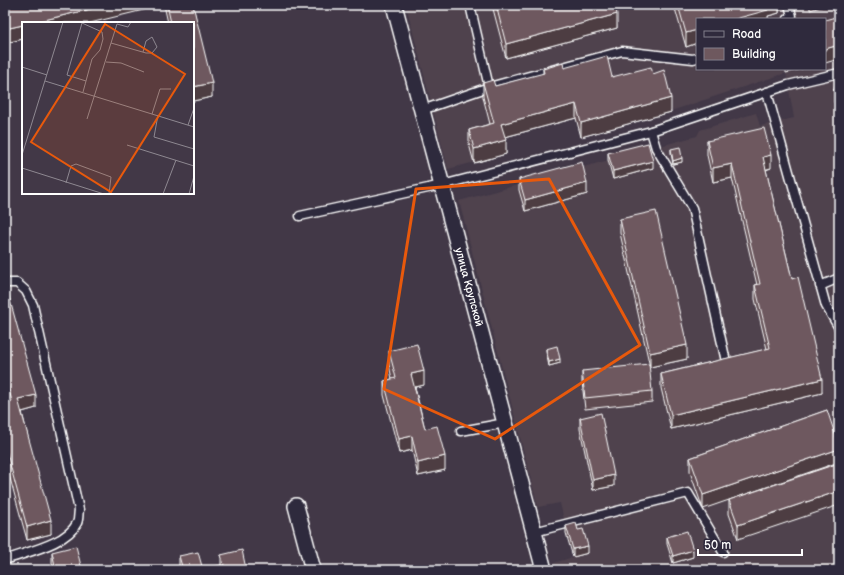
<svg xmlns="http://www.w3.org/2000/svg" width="844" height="575" font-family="'Balsamiq Sans',sans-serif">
<rect width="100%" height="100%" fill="#423847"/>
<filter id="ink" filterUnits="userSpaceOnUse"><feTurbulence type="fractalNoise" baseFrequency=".025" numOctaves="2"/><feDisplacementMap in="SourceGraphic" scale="8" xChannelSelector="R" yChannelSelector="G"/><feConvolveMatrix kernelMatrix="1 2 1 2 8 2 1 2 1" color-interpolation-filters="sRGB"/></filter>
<g filter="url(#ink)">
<path fill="#4f424e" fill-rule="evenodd" d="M406 5H839V570H556L554 563 573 557 560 503 538 507 459 201 697 136 700 130 756 113 760 126 794 118 786 73 671 111 581 137 575 118 502 138 506 154 448 169ZM697 19H825V69H697Z"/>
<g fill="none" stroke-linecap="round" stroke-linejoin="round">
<defs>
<g id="service">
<polyline points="470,5 489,87"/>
<polyline points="788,19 792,16 789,5"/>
<polyline points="767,92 826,306 839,328"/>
<polyline points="422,110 489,87 622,51 693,59 697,58"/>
<polyline points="651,131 656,148 692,208 725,357"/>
<polyline points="300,216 442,185 651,131 788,85 839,73"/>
<path d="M5 283H17L26 291 33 305 79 510C78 514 79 519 77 523 67 544 26 552 5 560"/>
<polyline points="820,286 839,278"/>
<polyline points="461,431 505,423"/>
<polyline points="534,532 688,493 723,552"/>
</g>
<g id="minor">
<polyline points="394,5 544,570"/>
<polyline points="296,506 313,570"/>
</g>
</defs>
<use href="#service" stroke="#fff" stroke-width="11"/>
<use href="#minor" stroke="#fff" stroke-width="18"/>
<use href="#service" stroke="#2f2a3d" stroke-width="8"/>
<use href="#minor" stroke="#2f2a3d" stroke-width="15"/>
</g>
<g fill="#5f4c51" stroke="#fff">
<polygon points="5,5 193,5 212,97 193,101 193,23 168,23 164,5 23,23 23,39 5,43"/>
<polygon points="492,5 615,5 617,28 506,58"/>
<polygon points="674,5 779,5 779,13 768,16 768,19 697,19 697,43 686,47"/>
<polygon points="564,68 612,77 653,74 671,112 581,137 576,118 505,137 506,154 474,163 469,144 469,130 490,124 483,97 483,83 495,86 543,74 543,69"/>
<polygon points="839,87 839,118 834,102 834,88"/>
<polygon points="707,141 771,168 766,170 792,279 822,393 671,429 661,388 661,374 767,349 755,299 755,285 757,285 732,178 713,182 707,155"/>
<polygon points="671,149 682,162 673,164 671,153"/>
<polygon points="608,153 653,168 613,179 608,160"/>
<polygon points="519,179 587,194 525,211 519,190"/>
<polygon points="620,219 687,359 650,367 620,233"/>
<polygon points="5,282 36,408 22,412 51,534 27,540 5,460 5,403 8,402 5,390"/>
<polygon points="546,349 560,363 549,366 546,352"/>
<polygon points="389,351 424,385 415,387 425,429 445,470 418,476 412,450 399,453 384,395 384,381 392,379 389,365"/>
<polygon points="582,371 652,391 652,402 585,409 582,382"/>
<polygon points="827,410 703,509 690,472 690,458"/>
<polygon points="580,418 614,486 593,490 580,429"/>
<polygon points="839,463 738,539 729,514 729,500"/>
<polygon points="566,526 578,530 588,553 573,557 566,533"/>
<polygon points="667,537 693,557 673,563 667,544"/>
<polygon points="52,552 82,570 53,570 52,566"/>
<polygon points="221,555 246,570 179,570 179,556 203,570 221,565"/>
</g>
<g fill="#4d3e42" stroke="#fff">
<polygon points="107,5 164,5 90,23 32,23"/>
<polygon points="766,5 779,5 779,13 768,16 768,19 735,19"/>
<polygon points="810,5 828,5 810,10"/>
<polygon points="617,14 617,28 506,58 506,44"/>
<polygon points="23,25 23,39 5,43 5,29"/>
<polygon points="697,30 697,43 686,47 686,33"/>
<polygon points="839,45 839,59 825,63 825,49"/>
<polygon points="786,69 802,69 786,73"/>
<polygon points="212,83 212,97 193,101 193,87"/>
<polygon points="671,98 671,112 581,137 581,123"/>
<polygon points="576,104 576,118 501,138 501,124"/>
<polygon points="506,140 506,154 474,163 474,149"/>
<polygon points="771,155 771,168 763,170 763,157"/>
<polygon points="682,158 682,162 673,164 673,161"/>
<polygon points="653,161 653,168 613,179 613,171"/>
<polygon points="732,164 732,178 713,182 713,168"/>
<polygon points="587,183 587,194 525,211 525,200"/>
<polygon points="687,345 687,359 650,367 650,353"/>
<polygon points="560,359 560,363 549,366 549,362"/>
<polygon points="424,371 424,385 411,388 411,374"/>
<polygon points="822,379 822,393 671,429 671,415"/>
<polygon points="36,395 36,408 18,413 18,399"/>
<polygon points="412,436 412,450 399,453 399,439"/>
<polygon points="839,449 839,462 703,509 703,495"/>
<polygon points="445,456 445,470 418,476 418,463"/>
<polygon points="614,475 614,486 593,490 593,480"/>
<polygon points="839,491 839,505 738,539 738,525"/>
<polygon points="51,520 51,534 27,540 27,527"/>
<polygon points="588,546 588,553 573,557 573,549"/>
<polygon points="693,550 693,557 673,563 673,556"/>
</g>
<g fill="#6e585e" stroke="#fff">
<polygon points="5,5 107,5 32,23 23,23 23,25 5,29"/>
<polygon points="167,5 193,5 212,83 193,87 193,23 171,23"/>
<polygon points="496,5 615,5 617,14 506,44"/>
<polygon points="678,5 767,5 768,10 735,19 697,19 697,30 686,33"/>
<polygon points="839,16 839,45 825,49 825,20"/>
<polygon points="607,56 612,77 651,67 653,74 664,70 671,98 581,123 576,104 501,124 506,140 474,149 469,130 494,123 483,83 493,80 495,86 544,73 543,69 563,63 564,68"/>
<polygon points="839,87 839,105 834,88"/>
<polygon points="764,128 771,155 763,157 792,279 798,277 822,379 671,415 661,374 770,348 755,285 760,284 732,164 713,168 707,141"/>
<polygon points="648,143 653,161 613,171 608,153"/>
<polygon points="680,147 682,158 673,161 671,149"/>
<polygon points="582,162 587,183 525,200 519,179"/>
<polygon points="656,211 687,345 650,353 620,219"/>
<polygon points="5,282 36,395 18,399 51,520 27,527 5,446 5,403 12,401 5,376"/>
<polygon points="417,344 424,371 411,374 425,429 437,426 445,456 418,463 412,436 399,439 384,381 396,378 389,351"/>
<polygon points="557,346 560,359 549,362 546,349"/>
<polygon points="649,364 652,391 585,398 582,371"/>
<polygon points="827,410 839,446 839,449 703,495 690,458"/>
<polygon points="601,413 614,475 593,480 580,418"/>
<polygon points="839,463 839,491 738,525 729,500"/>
<polygon points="576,523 578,530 583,529 588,546 573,549 566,526"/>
<polygon points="687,531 693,550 673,556 667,537"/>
<polygon points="76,546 82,570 56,570 52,552"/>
<polygon points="242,550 246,569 241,570 183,570 179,556 198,552 203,570 224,565 221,555"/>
</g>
</g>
<path fill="none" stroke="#e8590c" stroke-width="3" stroke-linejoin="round" d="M549 179 640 345 495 439 384 389 416 189Z"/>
<g text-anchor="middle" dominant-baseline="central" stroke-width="3" stroke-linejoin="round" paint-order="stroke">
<g font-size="11" fill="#fff" stroke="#2f2a3d">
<text transform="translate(469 287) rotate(75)">улица Крупской</text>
</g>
</g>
<g transform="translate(22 22)">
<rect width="172" height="172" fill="#423847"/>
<path fill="none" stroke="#8e8891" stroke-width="1" d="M89 21 124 31H130L135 25 130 15 124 19 121 30M84 40 99 41 122 50M0 45 25 53M23 59 172 105M61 70 70 37 78 28 81 17 80 10 60 1 45 53 64 59M130 92 138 67H149M136 93 132 115 172 127M65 97 95 2 106 5 109 0M166 103 172 86M105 123 172 144M0 133 41 0M0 146 82 172M44 161 49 144 54 142 89 155 87 172M141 172 154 138M167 172 172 154"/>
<path fill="#e8590c" fill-opacity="0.15" stroke="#e8590c" stroke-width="2" d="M83 2 163 52 89 170 9 120Z"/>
<rect width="172" height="172" fill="none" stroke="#fff" stroke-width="2"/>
</g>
<rect width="844" height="575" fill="none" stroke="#2f2a3d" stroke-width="20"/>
<rect x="10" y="10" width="824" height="555" fill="none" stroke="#fff" stroke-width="1.5" filter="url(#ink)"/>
<rect x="696" y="18" width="130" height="52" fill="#2f2a3d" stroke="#827f8b"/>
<rect x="704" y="31" width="20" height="6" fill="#2f2a3d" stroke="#827f8b"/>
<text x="732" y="38" font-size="12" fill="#ffffff">Road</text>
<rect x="704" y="48" width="20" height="12" fill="#6e585e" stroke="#827f8b"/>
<text x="732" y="58" font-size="12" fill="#ffffff">Building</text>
<path d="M698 549v6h104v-6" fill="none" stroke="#ffffff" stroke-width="2"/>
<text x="704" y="549" font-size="12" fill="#ffffff" stroke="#2f2a3d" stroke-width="3" paint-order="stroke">50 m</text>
</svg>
